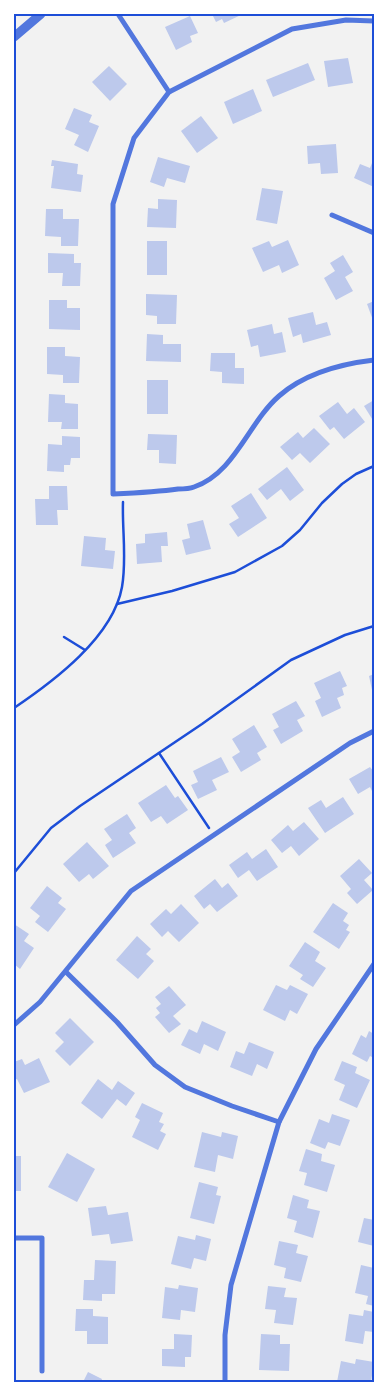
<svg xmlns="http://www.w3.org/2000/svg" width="388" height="1396" font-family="'Playfair Display',serif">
<rect width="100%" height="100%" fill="#f2f2f2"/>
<g fill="#bdc9ec">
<polygon points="212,14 243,14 224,23 222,19 216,22"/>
<polygon points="190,16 198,33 190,36 192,42 176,50 165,27"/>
<polygon points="348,58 353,83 328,87 324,61"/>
<polygon points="308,63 315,80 273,97 266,80"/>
<polygon points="109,66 127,84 110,101 92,82"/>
<polygon points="253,89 262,111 233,124 224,102"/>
<polygon points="74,108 92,115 89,122 99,126 88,152 74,145 79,135 65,129"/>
<polygon points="201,116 218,138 197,153 181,131"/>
<polygon points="336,144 338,173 321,174 320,163 308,164 307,146"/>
<polygon points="158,157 190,166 185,183 167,178 164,187 150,182"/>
<polygon points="374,158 374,187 354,178 360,164 370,168"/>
<polygon points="52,160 78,164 77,174 83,175 81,192 51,188 54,166 51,166"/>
<polygon points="262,188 283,191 277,224 256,220"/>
<polygon points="158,199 177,200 176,228 147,227 148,208 158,209"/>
<polygon points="46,209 63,209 63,219 79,219 78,246 61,246 61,237 45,236"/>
<polygon points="288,240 299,265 282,273 279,265 263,272 252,248 269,241 272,247"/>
<rect x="147" y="241" width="20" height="34"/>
<polygon points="48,253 74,254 74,263 81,263 80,286 62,286 63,273 48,273"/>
<polygon points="343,255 353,272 345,277 353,291 336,300 324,278 335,271 330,263"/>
<polygon points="146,294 177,295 176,324 157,324 157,316 146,315"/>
<polygon points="49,300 67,300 67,308 80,308 80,330 49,329"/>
<polygon points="374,301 374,323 367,304"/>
<polygon points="313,312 316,325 327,322 331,335 303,343 301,334 293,337 288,318"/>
<polygon points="272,324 274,334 282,332 286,352 260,357 258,345 251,347 247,330"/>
<polygon points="147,334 163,335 163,344 181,344 181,362 146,361"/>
<polygon points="47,347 65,347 65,356 80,357 79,383 63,383 63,375 47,374"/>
<polygon points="211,353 235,353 235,368 244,368 244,384 222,383 222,372 210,371"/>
<rect x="147" y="380" width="21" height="34"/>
<polygon points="49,394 65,395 65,403 78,404 78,429 61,429 62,422 48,422"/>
<polygon points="374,400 374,422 364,406"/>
<polygon points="338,402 347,414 354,408 365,422 344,439 334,427 330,430 319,416"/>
<polygon points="314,428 330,444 310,463 300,453 292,460 280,447 298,432 303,438"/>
<polygon points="148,434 177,435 176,464 159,463 159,450 147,450"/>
<polygon points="62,436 80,437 80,458 71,458 70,465 64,465 64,472 47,471 48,444 62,445"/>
<polygon points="287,467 304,490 290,501 281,489 267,500 258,489"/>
<polygon points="49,486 67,486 68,510 57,510 58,525 36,525 35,499 49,499"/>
<polygon points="251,493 267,518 238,537 229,524 239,518 231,506"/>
<polygon points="203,520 211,549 186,555 182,540 190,538 187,524"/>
<polygon points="167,532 168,546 161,546 162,562 137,564 136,544 145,543 145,534"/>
<polygon points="84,536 106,538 105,550 115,551 113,569 81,566"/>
<polygon points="340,671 347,686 342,688 344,695 337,698 341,708 322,717 315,701 321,698 314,683"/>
<polygon points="374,674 374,690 372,690 369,676"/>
<polygon points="296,701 305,716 297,720 303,731 281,744 273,730 279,727 272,714"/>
<polygon points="254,725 267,747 257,753 261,760 241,772 232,757 240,752 232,739"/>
<polygon points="221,757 229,772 212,780 217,790 198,799 191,785 198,782 193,771"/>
<polygon points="370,767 374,772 374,795 370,787 358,794 349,779"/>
<polygon points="166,785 175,798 178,796 188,810 167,824 161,816 151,822 138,803"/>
<polygon points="343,797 354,814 325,833 308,808 321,800 326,808"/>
<polygon points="127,814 136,828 129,833 136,843 113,858 105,845 112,840 104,829"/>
<polygon points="304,822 319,839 299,856 291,846 282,853 271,840 288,825 293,831"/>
<polygon points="87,842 109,866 93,879 89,874 79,882 63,864"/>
<polygon points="266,849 278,867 257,881 249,870 238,878 229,865 247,852 252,859"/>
<polygon points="359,859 372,873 364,880 373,890 357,904 347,893 351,889 340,876"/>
<polygon points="215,879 222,888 228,883 238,896 217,912 210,904 204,909 194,896"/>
<polygon points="47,886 62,898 58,903 66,909 48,932 35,922 40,916 30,908"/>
<polygon points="333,903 348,913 343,921 349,925 346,930 350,932 339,949 313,932"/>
<polygon points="181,904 199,923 179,942 168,931 162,937 150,924 166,909 171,914"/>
<polygon points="14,924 29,934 24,941 34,948 20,969 14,964"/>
<polygon points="137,936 151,949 146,954 154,961 138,979 116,960"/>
<polygon points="305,942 320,952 315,961 326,968 313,987 300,979 303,975 289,966"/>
<polygon points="276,985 287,990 290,985 308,994 297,1014 290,1010 285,1021 263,1010"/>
<polygon points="169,986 186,1005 173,1016 181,1024 169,1033 155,1017 160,1013 156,1008 161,1004 155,997"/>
<polygon points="70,1018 94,1042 70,1066 55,1051 64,1042 55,1033"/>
<polygon points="202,1021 226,1032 218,1051 204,1044 200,1054 181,1045 189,1029 197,1033"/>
<polygon points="369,1031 374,1034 374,1058 370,1056 367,1062 352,1054 361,1035 366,1038"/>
<polygon points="249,1042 274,1052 267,1069 257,1064 252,1076 230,1067 236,1051 244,1054"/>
<polygon points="39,1058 50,1082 24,1093 17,1079 14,1080 14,1062 22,1059 25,1065"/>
<polygon points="342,1061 357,1067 355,1073 370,1080 357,1108 339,1100 345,1085 334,1080"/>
<polygon points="98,1079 112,1090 118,1081 135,1093 126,1106 117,1099 102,1119 81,1103"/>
<polygon points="142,1103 163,1113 159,1122 164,1124 160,1131 166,1134 158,1150 132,1137 140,1120 135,1117"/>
<polygon points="332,1114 350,1120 340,1146 328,1142 325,1149 310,1143 319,1119 329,1123"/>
<polygon points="202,1132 221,1137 222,1132 238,1136 233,1159 218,1155 215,1172 194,1167"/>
<polygon points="306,1149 322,1154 321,1161 335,1165 327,1192 304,1185 307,1173 299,1171"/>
<polygon points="67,1153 95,1169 77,1202 48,1187"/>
<rect x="14" y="1156" width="7" height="35"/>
<polygon points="199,1182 218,1187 216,1195 221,1196 214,1224 190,1218"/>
<polygon points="293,1195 309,1200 307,1208 320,1211 313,1238 294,1232 297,1221 287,1218"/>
<polygon points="106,1206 108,1215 128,1212 133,1241 111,1244 109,1234 92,1236 88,1208"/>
<polygon points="364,1218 374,1220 374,1246 358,1242"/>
<polygon points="196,1235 211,1239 206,1261 194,1258 191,1269 171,1264 178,1236 195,1240"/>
<polygon points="279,1241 298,1245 296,1253 308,1256 301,1282 284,1278 286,1268 274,1265"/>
<polygon points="95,1260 116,1261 115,1294 102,1294 102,1301 83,1300 84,1280 94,1280"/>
<polygon points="361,1265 374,1268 374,1306 366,1304 368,1296 355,1293"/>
<polygon points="179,1285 198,1288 195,1312 181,1310 180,1320 162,1318 165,1287 178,1289"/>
<polygon points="268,1286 286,1288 284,1297 297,1298 293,1325 274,1323 276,1310 265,1309"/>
<polygon points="76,1309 93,1309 93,1316 108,1317 108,1344 87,1344 87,1331 75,1331"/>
<polygon points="364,1310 374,1312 374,1332 365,1331 363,1344 345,1341 349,1314 363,1316"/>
<polygon points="174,1334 192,1335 191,1357 185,1357 185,1367 162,1366 162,1349 174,1349"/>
<polygon points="261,1334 280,1335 280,1344 290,1344 289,1371 259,1370"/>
<polygon points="356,1359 374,1362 371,1382 355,1381 355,1382 337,1382 341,1361 355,1364"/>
<polygon points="88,1372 102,1379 101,1382 83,1382"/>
</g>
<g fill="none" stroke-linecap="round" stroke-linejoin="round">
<g stroke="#1d4ed8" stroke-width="2.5">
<polyline points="117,604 172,591 235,572 282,546 300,530 322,503 342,484 356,474 374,466"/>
<polyline points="64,637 85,650"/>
<path d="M14 708C54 681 113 637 122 587 127 559 122 530 123 502"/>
<polyline points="159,753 209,828"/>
<polyline points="14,873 51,828 80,806 202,724 291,660 345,635 374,626"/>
</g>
<g stroke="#5277de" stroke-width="5">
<polyline points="118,14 169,92"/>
<path d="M374 21 346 20 292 29 169 92 134 138 113 204V494C135 493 157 492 178 489 183 489 189 489 194 487 235 473 248 423 279 396 305 373 340 364 374 360"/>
<polyline points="332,215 374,233"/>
<polyline points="66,972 117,1022 155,1065 185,1087 232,1106 279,1122"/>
<polyline points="14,1025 40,1002 131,891 350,743 374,731"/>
<polyline points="14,1238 42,1238 42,1371"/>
<polyline points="225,1382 225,1335 231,1285 279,1122 316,1049 374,964"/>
</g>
<polyline stroke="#5277de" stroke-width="9" points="14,37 41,14"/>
</g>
<rect width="388" height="1396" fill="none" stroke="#ffffff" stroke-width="30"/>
<rect x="15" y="15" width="358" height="1366" fill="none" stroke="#1d4ed8" stroke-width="2"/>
</svg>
